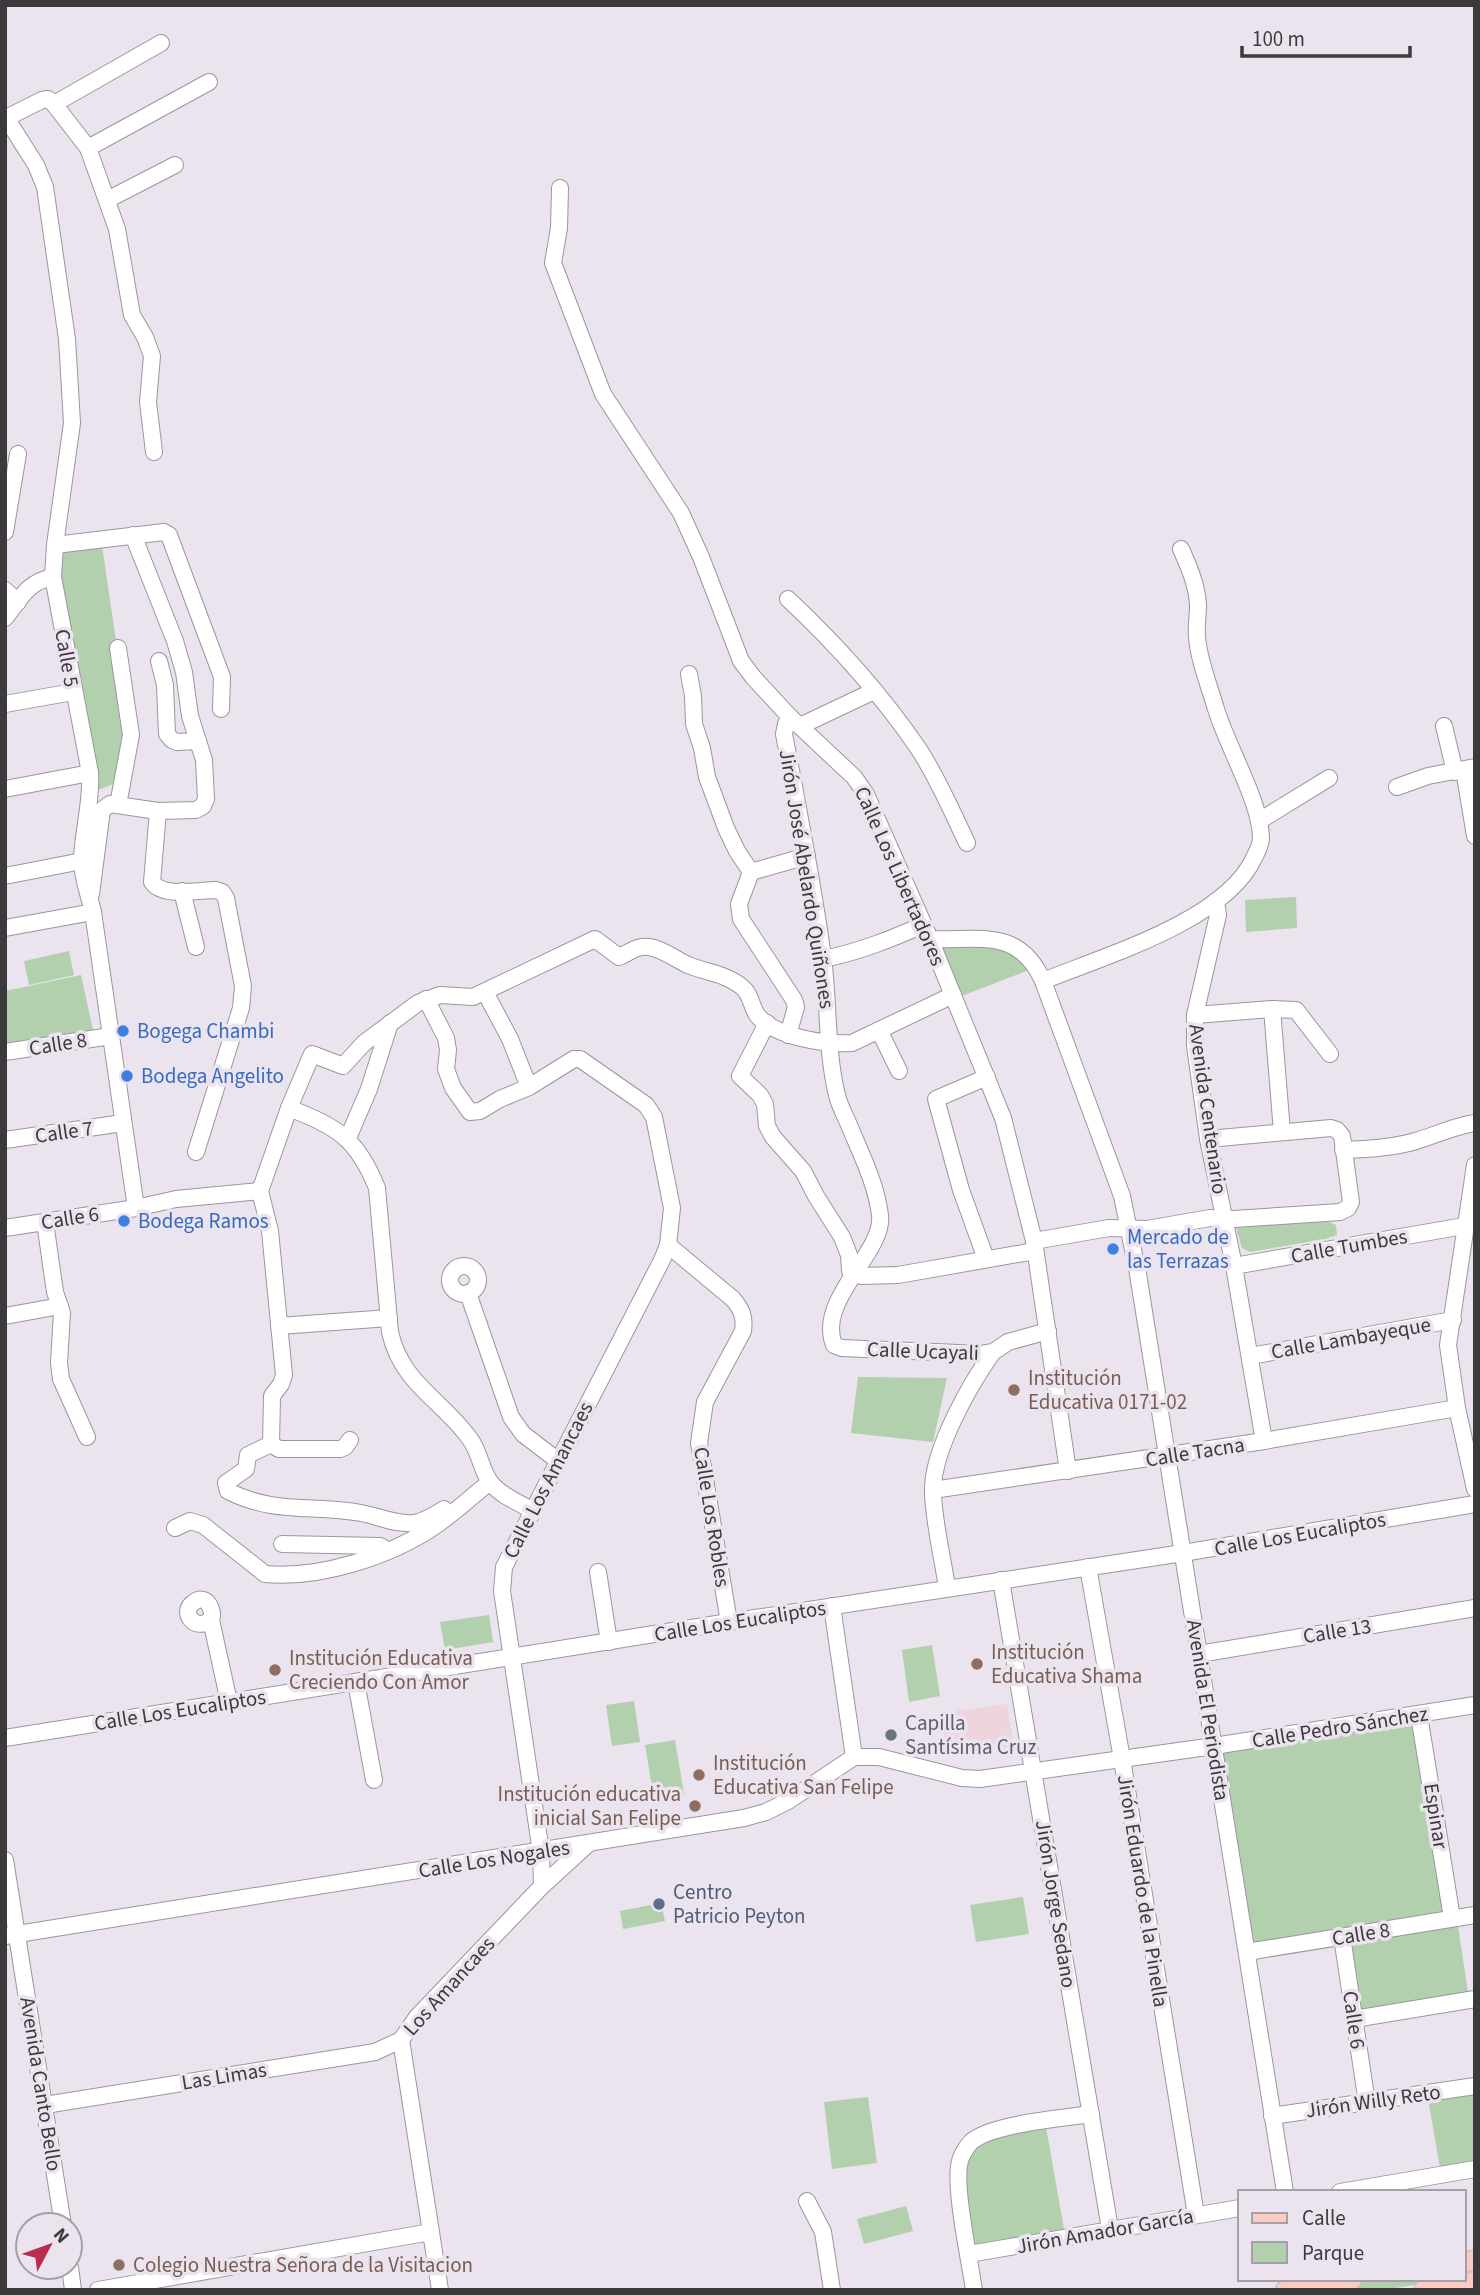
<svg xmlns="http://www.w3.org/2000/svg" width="1480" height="2295" font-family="'Source Sans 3',sans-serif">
<rect width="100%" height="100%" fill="#ebe3ee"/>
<polygon fill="#eed5dd" points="1007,1704 1014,1747 948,1757 941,1713"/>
<g fill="#b2d0ae">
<polygon points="102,545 129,730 118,782 96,791 57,574 63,548"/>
<polygon points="1296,897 1297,928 1246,932 1245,900"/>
<path d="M980 945C1004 948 1016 947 1029 970L959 997 941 946Z"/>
<polygon points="69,951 74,975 29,985 24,961"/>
<polygon points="81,975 93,1030 5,1043 5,991"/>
<polygon points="1321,1219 1336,1225 1337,1235 1325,1239 1250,1252 1242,1248 1236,1228"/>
<polygon points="858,1377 947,1378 933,1442 851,1433"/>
<polygon points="489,1615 493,1642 445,1650 440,1622"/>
<polygon points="932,1645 940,1696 909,1702 902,1650"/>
<polygon points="634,1701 640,1742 612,1746 606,1705"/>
<polygon points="1414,1720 1445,1915 1252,1945 1221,1750"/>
<polygon points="675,1740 684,1794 654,1799 645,1745"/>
<polygon points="1023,1897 1029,1934 976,1942 970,1905"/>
<polygon points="661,1903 665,1921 623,1929 620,1911"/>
<polygon points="1458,1926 1468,1993 1359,2011 1349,1942"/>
<polygon points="1475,2092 1475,2162 1440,2168 1428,2099"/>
<polygon points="868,2097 877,2163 832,2169 824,2102"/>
<path d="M1046 2127 1064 2229 973 2245C968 2214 949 2150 992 2136 1009 2130 1029 2130 1046 2127Z"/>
<polygon points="906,2206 913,2231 864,2244 857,2219"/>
<polygon points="1379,2279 1450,2279 1384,2290 1314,2290"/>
</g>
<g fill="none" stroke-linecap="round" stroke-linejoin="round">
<defs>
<g id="minor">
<polyline points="54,104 161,43"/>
<path d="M5 116 36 165 45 187 67 339 72 423 55 545 53 577 90 773C92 801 83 830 82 859 82 879 89 894 93 912L136 1208"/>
<polyline points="6,118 42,100 48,99 54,104 88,148 117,229 132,315 145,337 152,356 148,402 154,452"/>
<polyline points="88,148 209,82"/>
<polyline points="560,188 559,228 553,263 603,394 681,513 701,557 741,661 753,677 790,717 854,777 866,794 930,939 1003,1118 1034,1241 1068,1471"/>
<polyline points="107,200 175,165"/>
<polyline points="5,532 18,454"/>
<polyline points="55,545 164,532 169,535 222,677 221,709"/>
<polyline points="5,590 18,602"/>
<path d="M788 599C836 644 881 694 918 748 938 778 952 812 967 843"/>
<path d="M5 618C21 598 27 582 53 577"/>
<polyline points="159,661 165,685 167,734 172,740 177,742 198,741"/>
<polyline points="689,674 693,696 694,724 702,748 707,777 726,828 737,851 751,872"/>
<polyline points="5,704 73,692"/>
<path d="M790 717 786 724 784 734C798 808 813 883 823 958 829 1003 826 1051 837 1095 839 1105 845 1115 849 1125 861 1154 876 1183 880 1215 885 1252 816 1299 834 1345L842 1348 981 1354 993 1352 1008 1342 1048 1331"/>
<polyline points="800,726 874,691"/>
<polyline points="1444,726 1455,772"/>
<polyline points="1464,770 1475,836"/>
<polyline points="1397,787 1428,776 1475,767"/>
<polyline points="5,789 90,773"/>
<polyline points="118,805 131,735 118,648"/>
<path d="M158 811 152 882C163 898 198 890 216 890L222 892 226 898 243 986 241 1008 196 1152"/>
<polyline points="1259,821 1329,778"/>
<polyline points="5,876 82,861"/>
<polyline points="182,891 196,947"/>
<polyline points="91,894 102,810 110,804 158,811 196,810 203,806 206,799 204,760 190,716 184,672 175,641 133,535"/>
<polyline points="1216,901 1218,915 1195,1015 1195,1046 1208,1139 1234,1266 1264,1441"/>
<polyline points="5,928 93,912"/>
<path d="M930 939C979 941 1019 927 1043 981L1122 1196 1138 1274 1285 2192"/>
<path d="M823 959C859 952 891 939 923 925"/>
<path d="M1043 981C1104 956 1225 921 1254 858 1257 852 1261 845 1261 838 1261 803 1227 746 1216 709 1209 685 1199 661 1197 637 1196 626 1198 615 1198 605 1197 585 1189 567 1181 549"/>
<polyline points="485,992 510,1039 529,1087"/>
<polyline points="426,999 446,1038 448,1050 446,1069 453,1088 470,1112 480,1111 500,1099 529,1087 574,1059 580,1059 646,1105 654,1117 672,1208 668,1245 662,1260 504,1567 502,1591 541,1852 542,1886"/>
<polyline points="1272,1009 1282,1132"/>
<polyline points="1195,1015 1272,1009 1296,1010 1330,1054"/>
<polyline points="767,1023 740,1076 760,1095 765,1104 767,1126 773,1137 803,1171 816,1196 842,1237 849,1255 850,1271 853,1274"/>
<polyline points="879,1030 899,1071"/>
<polyline points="788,1035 796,1007 794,1000 741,919 739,904 751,872 807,856"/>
<polyline points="5,1052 111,1036"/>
<path d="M289 1108C337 1127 357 1138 377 1188L390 1332C401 1383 442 1400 470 1439 480 1452 481 1471 491 1483 500 1495 519 1503 532 1510"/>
<polyline points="348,1138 369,1089 390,1023"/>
<polyline points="5,1140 123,1123"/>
<path d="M1343 1150C1368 1149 1392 1148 1416 1141 1436 1135 1454 1126 1475 1123"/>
<polyline points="1475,1165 1448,1345 1457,1408 1475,1489"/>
<polyline points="45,1222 55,1292 62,1313 59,1363 61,1379 87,1437"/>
<polyline points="5,1228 136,1208 176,1199 260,1191"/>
<polyline points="1034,1241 1109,1228 1147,1229 1210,1218 1234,1219 1340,1212 1348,1208 1351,1202 1342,1136 1337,1130 1331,1128 1208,1139"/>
<path d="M668 1245 733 1299C742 1310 745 1317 743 1331L705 1402 699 1443 729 1622"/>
<polyline points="986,1259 961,1190 936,1099 987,1077"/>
<polyline points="1234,1266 1464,1226"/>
<circle cx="464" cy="1280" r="14"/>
<polyline points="853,1274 862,1276 898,1275 1035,1251"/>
<polyline points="468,1293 511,1417 523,1434 557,1460"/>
<polyline points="5,1316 60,1306"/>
<polyline points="279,1326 389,1318"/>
<polyline points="1250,1356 1453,1320"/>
<path d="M350 1440 345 1447 340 1449H279L271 1444 272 1396 281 1384 284 1375 270 1231 260 1191 289 1108 312 1054 343 1066 364 1043 418 1003 440 995 473 997 595 939 619 957C629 953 637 945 649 947 663 949 675 959 688 965 705 972 727 974 742 987 751 994 751 1006 757 1015 774 1037 826 1045 852 1043L953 995"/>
<path d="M271 1444 248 1455 246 1469 226 1483 228 1491C275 1515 314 1504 361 1513 378 1516 396 1525 414 1523 425 1521 435 1515 444 1509"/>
<polyline points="933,1490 1264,1441 1457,1408"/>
<path d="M175 1528 190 1521 203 1525 265 1574C319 1579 389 1557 435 1526 454 1513 471 1497 490 1482"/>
<polyline points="282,1544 380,1546 387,1550"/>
<polyline points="1088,1567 1122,1759 1196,2215"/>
<polyline points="598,1572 609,1642"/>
<polyline points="1001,1580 1110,2229"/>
<path d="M947 1588C943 1559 933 1519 933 1491 932 1451 970 1384 993 1352"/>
<polyline points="832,1606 854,1757"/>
<path d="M211 1620C195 1632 180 1613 193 1603 206 1592 215 1610 211 1620L229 1702"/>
<polyline points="1199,1654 1475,1608"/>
<polyline points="356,1682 374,1780"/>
<polyline points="1419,1715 1452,1918"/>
<polyline points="5,1738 729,1622 1183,1553 1475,1504"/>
<polyline points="5,1860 63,2225"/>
<polyline points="5,1936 744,1818 766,1812 788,1801 854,1757 879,1757 962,1778 980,1779 1214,1746 1475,1705"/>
<polyline points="1342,1937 1367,2103"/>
<polyline points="1247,1952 1475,1915"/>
<polyline points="1354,2019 1475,1999"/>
<polyline points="45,2105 375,2052 401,2040"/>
<polyline points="1272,2116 1475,2086"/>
<polyline points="1340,2192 1475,2169"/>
<polyline points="807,2201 823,2232 832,2290"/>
<polyline points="969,2254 1240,2208"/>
<polyline points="70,2267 73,2290"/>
<polyline points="98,2290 431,2232"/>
<polyline points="440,2290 401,2040 417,2017 542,1886 588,1844"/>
<path d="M974 2290C970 2262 953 2184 960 2161 961 2156 967 2146 971 2142 990 2124 1064 2118 1091 2114"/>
</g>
<g id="major">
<polyline points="1464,2262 1475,2260"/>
<polyline points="1286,2290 1352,2279"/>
<polyline points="1424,2290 1475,2282"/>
</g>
</defs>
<use href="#minor" stroke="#9c959f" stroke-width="18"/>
<use href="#major" stroke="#c5c4c5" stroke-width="22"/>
<use href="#minor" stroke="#fff" stroke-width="16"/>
<use href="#major" stroke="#fbccc4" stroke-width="19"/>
</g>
<g fill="#3f7fe0" stroke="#ebe3ee" stroke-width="2.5">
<circle cx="123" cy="1031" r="7"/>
<circle cx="127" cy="1076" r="7"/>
<circle cx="124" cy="1221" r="7"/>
<circle cx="1113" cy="1249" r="7"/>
</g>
<g fill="#8d6e63" stroke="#ebe3ee" stroke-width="2.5">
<circle cx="1014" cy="1390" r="7"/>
<circle cx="977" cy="1664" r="7"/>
<circle cx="275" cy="1670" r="7"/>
<circle cx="699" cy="1775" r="7"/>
<circle cx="695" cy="1806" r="7"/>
<circle cx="119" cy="2265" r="7"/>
</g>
<circle fill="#6b7280" stroke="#ebe3ee" stroke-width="2.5" cx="891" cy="1735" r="7"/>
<circle fill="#5c6f8a" stroke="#ebe3ee" stroke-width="2.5" cx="659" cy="1904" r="7"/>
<g text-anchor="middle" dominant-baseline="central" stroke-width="7" stroke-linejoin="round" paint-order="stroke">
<g font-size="21" fill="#3d3a3e" stroke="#ebe3ee">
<text transform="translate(67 658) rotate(80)">Calle 5</text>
<text transform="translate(900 876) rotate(66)">Calle Los Libertadores</text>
<text transform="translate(807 879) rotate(81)">Jirón José Abelardo Quiñones</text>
<text transform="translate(58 1044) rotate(-9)">Calle 8</text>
<text transform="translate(1208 1109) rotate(82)">Avenida Centenario</text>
<text transform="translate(64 1132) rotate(-8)">Calle 7</text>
<text transform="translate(70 1218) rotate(-9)">Calle 6</text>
<text transform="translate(1349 1246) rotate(-10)">Calle Tumbes</text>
<text transform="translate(1351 1338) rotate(-10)">Calle Lambayeque</text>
<text transform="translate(923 1351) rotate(2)">Calle Ucayali</text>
<text transform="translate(1195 1452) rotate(-9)">Calle Tacna</text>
<text transform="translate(548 1480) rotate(-63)">Calle Los Amancaes</text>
<text transform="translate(712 1517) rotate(81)">Calle Los Robles</text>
<text transform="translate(1300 1534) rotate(-10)">Calle Los Eucaliptos</text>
<text transform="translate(740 1621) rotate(-9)">Calle Los Eucaliptos</text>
<text transform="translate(1337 1631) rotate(-9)">Calle 13</text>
<text transform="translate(180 1710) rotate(-9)">Calle Los Eucaliptos</text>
<text transform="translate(1208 1710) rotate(81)">Avenida El Periodista</text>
<text transform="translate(1340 1727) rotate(-9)">Calle Pedro Sánchez</text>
<text transform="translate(1436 1816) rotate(81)">Espinar</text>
<text transform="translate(494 1859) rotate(-9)">Calle Los Nogales</text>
<text transform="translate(1143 1891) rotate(81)">Jirón Eduardo de la Pinella</text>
<text transform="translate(1056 1904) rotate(81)">Jirón Jorge Sedano</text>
<text transform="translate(1361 1934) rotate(-9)">Calle 8</text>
<text transform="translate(449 1986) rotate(-48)">Los Amancaes</text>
<text transform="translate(1354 2020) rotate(82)">Calle 6</text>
<text transform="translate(224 2076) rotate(-9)">Las Limas</text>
<text transform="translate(41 2084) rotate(81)">Avenida Canto Bello</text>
<text transform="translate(1373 2101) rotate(-8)">Jirón Willy Reto</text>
<text transform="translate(1105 2231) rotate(-10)">Jirón Amador García</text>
</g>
<g font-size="21" fill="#366cbe" stroke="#ebe3ee" text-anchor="start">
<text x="137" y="1031">Bogega Chambi</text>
<text x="141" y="1076">Bodega Angelito</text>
<text x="138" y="1221">Bodega Ramos</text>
<text x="1127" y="1237">Mercado de<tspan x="1127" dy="24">las Terrazas</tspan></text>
</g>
<g font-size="21" fill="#785e54" stroke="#ebe3ee" text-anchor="start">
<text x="1028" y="1378">Institución<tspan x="1028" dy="24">Educativa 0171-02</tspan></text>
<text x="991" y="1652">Institución<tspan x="991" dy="24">Educativa Shama</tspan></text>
<text x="289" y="1658">Institución Educativa<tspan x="289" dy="24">Creciendo Con Amor</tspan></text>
<text x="713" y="1763">Institución<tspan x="713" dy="24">Educativa San Felipe</tspan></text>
<text x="681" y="1794" text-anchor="end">Institución educativa<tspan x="681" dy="24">inicial San Felipe</tspan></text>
<text x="133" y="2265">Colegio Nuestra Señora de la Visitacion</text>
</g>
<g font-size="21" fill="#5b616d" stroke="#ebe3ee" text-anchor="start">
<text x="905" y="1723">Capilla<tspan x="905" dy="24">Santísima Cruz</tspan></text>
</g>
<g font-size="21" fill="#4e5e75" stroke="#ebe3ee" text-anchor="start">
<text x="673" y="1892">Centro<tspan x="673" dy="24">Patricio Peyton</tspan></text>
</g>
</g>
<rect width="1480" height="2295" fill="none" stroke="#3d3a3e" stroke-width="14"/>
<rect x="1238" y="2190" width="228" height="91" fill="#ebe3ee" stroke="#a59fa8" stroke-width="2"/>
<rect x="1252" y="2213" width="35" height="10" fill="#fbccc4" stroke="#a59fa8" stroke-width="2"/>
<text x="1302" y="2225" font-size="21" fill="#3d3a3e">Calle</text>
<rect x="1252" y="2242" width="35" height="21" fill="#b2d0ae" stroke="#a59fa8" stroke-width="2"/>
<text x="1302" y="2260" font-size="21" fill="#3d3a3e">Parque</text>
<g transform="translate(49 2246) rotate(49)"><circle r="33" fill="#ebe3ee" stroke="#a59fa8" stroke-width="2"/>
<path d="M0-5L12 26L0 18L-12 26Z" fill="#bb2a4f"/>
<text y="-10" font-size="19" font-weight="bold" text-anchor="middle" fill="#3d3a3e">N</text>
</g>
<path d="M1242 46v10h168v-10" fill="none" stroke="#3d3a3e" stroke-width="3.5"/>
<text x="1252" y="46" font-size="21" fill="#3d3a3e" stroke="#ebe3ee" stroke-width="5" paint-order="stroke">100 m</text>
</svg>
